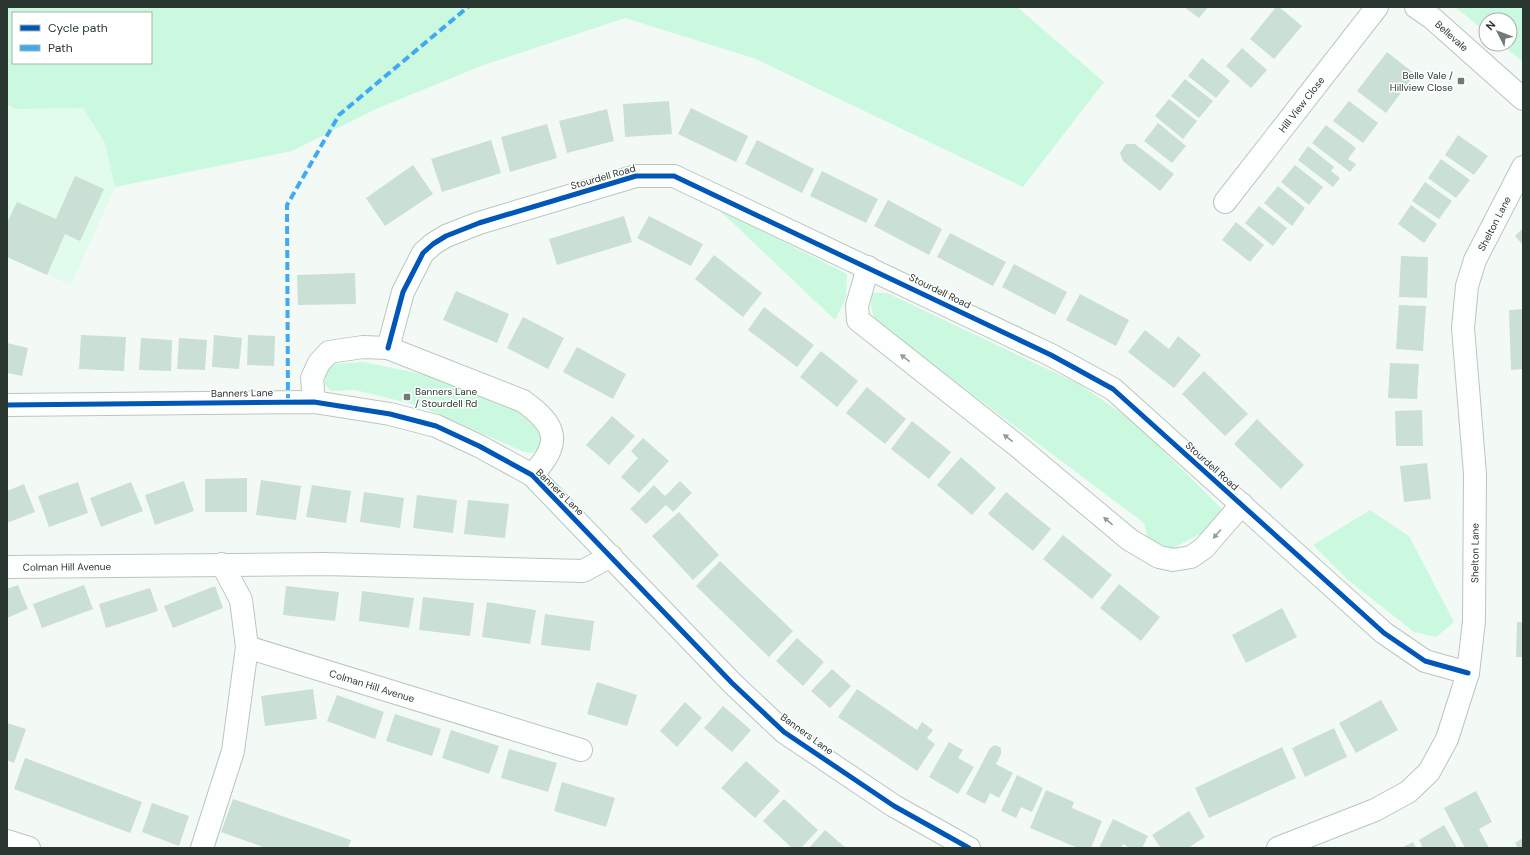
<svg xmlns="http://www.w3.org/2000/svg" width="1530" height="855" font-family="'DM Sans',sans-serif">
<rect width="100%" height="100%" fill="#f3faf6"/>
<polygon fill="#e1fbec" points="7,104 15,109 83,108 105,143 115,187 71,285 7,257"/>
<g fill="#caf9df" fill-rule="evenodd">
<path d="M7 7H1017L1104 82 1023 187 756 59 625 18 481 66 376 109 292 151 115 187 105 143 83 108 15 109 7 104ZM13 13H151V63H13Z"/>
<polygon points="1455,7 1523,7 1523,62 1501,44 1510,44 1510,20 1486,20 1486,32"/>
<polygon points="717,208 847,274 846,298 835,320"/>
<polygon points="872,293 887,293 1079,384 1133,421 1222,509 1208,530 1173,548 1148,541 1144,523 884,328 876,325 871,307"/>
<polygon points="363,362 441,378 525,413 542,426 540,448 532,453 524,452 420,406 355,390 331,391 325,385 325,373 332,364"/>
<polygon points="1370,510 1409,536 1454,622 1436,637 1414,632 1347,579 1313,545"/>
</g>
<g fill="#cae0d4">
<polygon points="1184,7 1208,7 1199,18"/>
<polygon points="1276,7 1279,7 1302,26 1274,59 1250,39"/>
<polygon points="1242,48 1267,70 1251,88 1226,66"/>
<polygon points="1387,52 1415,74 1386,113 1357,91"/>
<polygon points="1202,58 1230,81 1216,98 1188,76"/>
<polygon points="1185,79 1213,101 1199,118 1171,96"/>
<polygon points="1169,99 1197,121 1183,139 1155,116"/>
<polygon points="669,101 672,134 625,137 623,104"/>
<polygon points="1349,101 1378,123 1363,143 1333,121"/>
<polygon points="691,108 748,136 736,162 678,134"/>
<polygon points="607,109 614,141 567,153 559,121"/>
<polygon points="1158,123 1186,146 1172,163 1144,141"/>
<polygon points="547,124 557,158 510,172 501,137"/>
<polygon points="1326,125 1356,148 1348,159 1356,164 1350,172 1312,143"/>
<polygon points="1458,135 1488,156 1474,175 1445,155"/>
<polygon points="491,140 501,173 442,192 431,159"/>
<polygon points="757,140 814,169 802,193 745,164"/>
<polygon points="1126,144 1135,144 1174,174 1160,191 1123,161 1120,153"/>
<polygon points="1308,146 1334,167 1331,171 1340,178 1333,187 1298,160"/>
<polygon points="1441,159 1470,180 1456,198 1428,178"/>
<polygon points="413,165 433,194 385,226 366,198"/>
<polygon points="1295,165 1323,187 1309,205 1281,182"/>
<polygon points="822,171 878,199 866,223 810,196"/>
<polygon points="75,176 104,189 80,241 65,234 47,275 7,257 7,223 17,202 56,219"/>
<polygon points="1425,182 1452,201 1439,219 1412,201"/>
<polygon points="1278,186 1305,208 1292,226 1264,203"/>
<polygon points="888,200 942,229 929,255 874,226"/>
<polygon points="1411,205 1437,224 1424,243 1398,224"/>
<polygon points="1259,206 1287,228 1273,246 1245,223"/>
<polygon points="624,216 632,242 557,265 549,239"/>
<polygon points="649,216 703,244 691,266 637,238"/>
<polygon points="1236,222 1264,245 1250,262 1222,240"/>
<polygon points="1523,228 1523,245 1515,236"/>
<polygon points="950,233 1006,262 993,286 937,257"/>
<polygon points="714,255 762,293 743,317 695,279"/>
<polygon points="1401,256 1428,257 1427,298 1399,297"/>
<polygon points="1014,264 1067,292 1055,315 1002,287"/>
<polygon points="355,273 356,304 298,305 297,275"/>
<polygon points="456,291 509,314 497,343 443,320"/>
<polygon points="1080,294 1129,320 1116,346 1066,320"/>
<polygon points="1399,305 1426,306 1423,351 1396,349"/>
<polygon points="764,307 814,345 797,367 748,330"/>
<polygon points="1523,309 1523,369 1511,370 1509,310"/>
<polygon points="523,317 564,338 548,369 507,348"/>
<polygon points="1145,330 1169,349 1178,336 1201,355 1174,388 1128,352"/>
<polygon points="81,335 126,337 124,371 79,369"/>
<polygon points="214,335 242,338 239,369 212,367"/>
<polygon points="248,335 275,336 274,366 247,365"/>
<polygon points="141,338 172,340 171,371 139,370"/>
<polygon points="179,338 207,340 205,370 177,369"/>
<polygon points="7,343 28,348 22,376 7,373"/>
<polygon points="577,347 626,374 613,399 563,372"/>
<polygon points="821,351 858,381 837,407 800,377"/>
<polygon points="1390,363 1419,364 1417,399 1388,398"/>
<polygon points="1204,371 1248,414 1225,436 1182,394"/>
<polygon points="867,387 906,419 885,444 846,413"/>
<polygon points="1422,410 1423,446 1396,446 1395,411"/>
<polygon points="612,416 635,436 609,465 586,445"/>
<polygon points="1257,419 1304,465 1281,489 1234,444"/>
<polygon points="912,421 951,452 929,479 891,449"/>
<polygon points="643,438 669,461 639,493 621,477 638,458 631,451"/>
<polygon points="961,457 996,488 972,515 937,485"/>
<polygon points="1427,463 1431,499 1404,502 1400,466"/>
<polygon points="247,478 247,512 205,512 205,479"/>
<polygon points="261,480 301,486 296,520 256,515"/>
<polygon points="184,481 194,511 155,525 145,495"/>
<polygon points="680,481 692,493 673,512 666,505 646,524 630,509 654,485 665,496"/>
<polygon points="78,482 88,513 49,527 38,496"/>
<polygon points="131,482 143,511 101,527 90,498"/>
<polygon points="24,484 35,512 7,523 7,491"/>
<polygon points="312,485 351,491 346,523 306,517"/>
<polygon points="364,492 404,498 400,528 360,522"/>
<polygon points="1006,492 1051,529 1033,551 988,514"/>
<polygon points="417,495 457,500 453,533 413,528"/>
<polygon points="468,500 509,504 505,538 464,534"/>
<polygon points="679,512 719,555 693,580 652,536"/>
<polygon points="1063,535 1112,575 1092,599 1043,559"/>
<polygon points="720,561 793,631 769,657 696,586"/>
<polygon points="1119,584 1160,617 1141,641 1100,608"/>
<polygon points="18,585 28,609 7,618 7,589"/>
<polygon points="84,585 93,609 42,628 33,604"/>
<polygon points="215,586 223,608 173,628 164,606"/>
<polygon points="286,586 339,592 335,621 283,615"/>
<polygon points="150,588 158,611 106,628 99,604"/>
<polygon points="362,591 414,598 409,628 359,621"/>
<polygon points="423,597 474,603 470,636 419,630"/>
<polygon points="487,602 536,610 530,644 482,637"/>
<polygon points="1282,608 1297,637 1246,663 1232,635"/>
<polygon points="545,614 594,621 590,651 541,645"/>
<polygon points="1517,622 1523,622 1523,657 1516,657"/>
<polygon points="797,638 824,662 803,686 776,661"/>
<polygon points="832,669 851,686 830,708 811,691"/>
<polygon points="597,682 637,695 627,726 587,714"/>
<polygon points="313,689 317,719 265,726 261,696"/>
<polygon points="857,689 917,730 922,722 933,730 927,738 935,744 917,771 838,717"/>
<polygon points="337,695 384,712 375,739 327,721"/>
<polygon points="1381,700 1398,730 1356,753 1339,723"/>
<polygon points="685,702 702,718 677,747 660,731"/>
<polygon points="723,706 751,730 732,752 704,728"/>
<polygon points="395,714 441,729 432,756 386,741"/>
<polygon points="7,723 26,729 14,763 7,760"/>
<polygon points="1334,728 1347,757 1305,777 1292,748"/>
<polygon points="451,730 499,746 489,774 442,758"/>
<polygon points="949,742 963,750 958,758 974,767 958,794 929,777"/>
<polygon points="995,745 1001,748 1001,754 996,764 1013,773 999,798 990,793 985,804 966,794 990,748"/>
<polygon points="1282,747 1296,778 1209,818 1195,788"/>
<polygon points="509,749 557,763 548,792 501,778"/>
<polygon points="25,758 142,802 130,833 14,789"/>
<polygon points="746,761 780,791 755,818 721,788"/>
<polygon points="1017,775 1043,788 1032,812 1021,807 1016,818 1001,811"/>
<polygon points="562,782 615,798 606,827 554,811"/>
<polygon points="1046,790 1074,802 1072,808 1102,821 1091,848 1078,848 1030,828"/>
<polygon points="1476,791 1492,822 1479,829 1489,848 1465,848 1444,808"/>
<polygon points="233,799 351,840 348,848 266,848 221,832"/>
<polygon points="784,799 818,830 801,848 792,848 763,821"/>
<polygon points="152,803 189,816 179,846 142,832"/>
<polygon points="1189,811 1205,837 1188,848 1161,848 1152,835"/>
<polygon points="1113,819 1148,836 1142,848 1130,848 1123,844 1121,848 1099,848"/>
<polygon points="1444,825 1457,848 1423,848 1419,840"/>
<polygon points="825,830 846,848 809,848"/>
<polygon points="1523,838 1523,848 1518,848 1515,843"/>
<polygon points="1413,842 1416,848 1401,848"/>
</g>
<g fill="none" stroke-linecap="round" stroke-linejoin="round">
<defs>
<g id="minor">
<path id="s1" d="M1225 202 1377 7"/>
<polyline points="868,267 857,306 858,320 1015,444 1130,540 1159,557 1173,560 1191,557 1204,548 1242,504"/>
<polyline points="388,348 403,292 423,253 433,244 446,236 479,223 636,176 674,176 1051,355 1113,389 1384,633 1425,661 1468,673"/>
<path d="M314 402 312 378 319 363 329 352 363 347 388 348 523 401C558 426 562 443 532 475"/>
<path id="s2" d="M222 564 241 600 247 647 581 750"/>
<path id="s3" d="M7 567 325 564 583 571 611 556"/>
<polyline points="7,841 29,848"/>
<polyline points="202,848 233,751 247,647"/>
</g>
<g id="tertiary">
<path id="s4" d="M1416 7 1432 18 1523 99"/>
<polyline points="7,405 314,402 390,414 436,426 479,446 532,475 732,683 784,732 894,806 969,848"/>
<path id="s5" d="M1278 848 1375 810 1408 792 1429 772 1447 739 1468 673 1474 621 1475 474 1463 328 1467 286 1475 260 1523 167"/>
</g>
</defs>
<use href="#minor" stroke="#bbc5c0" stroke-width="24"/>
<use href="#tertiary" stroke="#bbc5c0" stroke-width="24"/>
<use href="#minor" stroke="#fdfefe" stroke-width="22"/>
<use href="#tertiary" stroke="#fdfefe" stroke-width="22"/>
<polyline stroke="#3fa9f5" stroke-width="4" stroke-dasharray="8 4" stroke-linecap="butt" points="288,402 287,205 339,115 468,7"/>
<defs>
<g id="cycleway">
<polyline points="388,348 403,292 423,253 433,244 446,236 479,223 636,176 674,176 1051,355 1113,389 1384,633 1425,661 1468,673"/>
<polyline points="7,405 314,402 390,414 436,426 479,446 532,475 732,683 784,732 894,806 969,848"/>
</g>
</defs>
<use href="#cycleway" stroke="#fff" stroke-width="8"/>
<use href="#cycleway" stroke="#0057b8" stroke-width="5"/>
</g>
<defs><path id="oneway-solid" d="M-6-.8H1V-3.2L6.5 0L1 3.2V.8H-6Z"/></defs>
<g fill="#949a97">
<use href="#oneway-solid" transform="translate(905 358) rotate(-142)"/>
<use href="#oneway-solid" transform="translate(1008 438) rotate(-142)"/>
<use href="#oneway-solid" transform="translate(1108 521) rotate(-140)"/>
<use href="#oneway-solid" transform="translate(1217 534) rotate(131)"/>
</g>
<g fill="#707b75" stroke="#fff" stroke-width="1.5">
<rect x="1457" y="77" width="8" height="8" rx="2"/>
<rect x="403" y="393" width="8" height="8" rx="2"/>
</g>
<g text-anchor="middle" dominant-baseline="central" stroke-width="3" stroke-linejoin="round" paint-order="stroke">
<g font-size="10" fill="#2a3730" stroke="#fff">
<text stroke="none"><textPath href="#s4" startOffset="46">Bellevale</textPath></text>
<text stroke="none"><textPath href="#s1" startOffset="124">Hill View Close</textPath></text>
<text transform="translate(603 177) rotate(-16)">Stourdell Road</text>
<text stroke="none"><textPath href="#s5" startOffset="734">Shelton Lane</textPath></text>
<text transform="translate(940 291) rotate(26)">Stourdell Road</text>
<text transform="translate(242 393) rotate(-1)">Banners Lane</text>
<text transform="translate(1212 466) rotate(42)">Stourdell Road</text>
<text transform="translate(560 492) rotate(44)">Banners Lane</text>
<text stroke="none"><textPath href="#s5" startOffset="398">Shelton Lane</textPath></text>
<text stroke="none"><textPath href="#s3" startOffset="60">Colman Hill Avenue</textPath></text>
<text stroke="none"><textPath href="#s2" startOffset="219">Colman Hill Avenue</textPath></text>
<text transform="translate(807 734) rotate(36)">Banners Lane</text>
</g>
<g font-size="10" fill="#2a3730" stroke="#fff" text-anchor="end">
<text x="1453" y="75">Belle Vale /<tspan x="1453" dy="12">Hillview Close</tspan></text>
<text x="415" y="391" text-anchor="start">Banners Lane<tspan x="415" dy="12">/ Stourdell Rd</tspan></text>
</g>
</g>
<rect width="1530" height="855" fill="none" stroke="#2a3730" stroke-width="16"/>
<rect x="12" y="12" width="140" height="52" fill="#ffffff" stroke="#aaafac"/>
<rect x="20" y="25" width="20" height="6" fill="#0057b8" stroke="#aaafac"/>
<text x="48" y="32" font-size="12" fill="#2a3730">Cycle path</text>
<rect x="20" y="45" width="20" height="6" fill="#3fa9f5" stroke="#aaafac"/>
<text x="48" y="52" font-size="12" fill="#2a3730">Path</text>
<g transform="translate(1498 32) rotate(312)"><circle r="19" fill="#ffffff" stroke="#aaafac"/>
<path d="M0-3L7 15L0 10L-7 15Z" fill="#707b75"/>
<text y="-6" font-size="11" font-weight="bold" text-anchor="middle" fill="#2a3730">N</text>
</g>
</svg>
